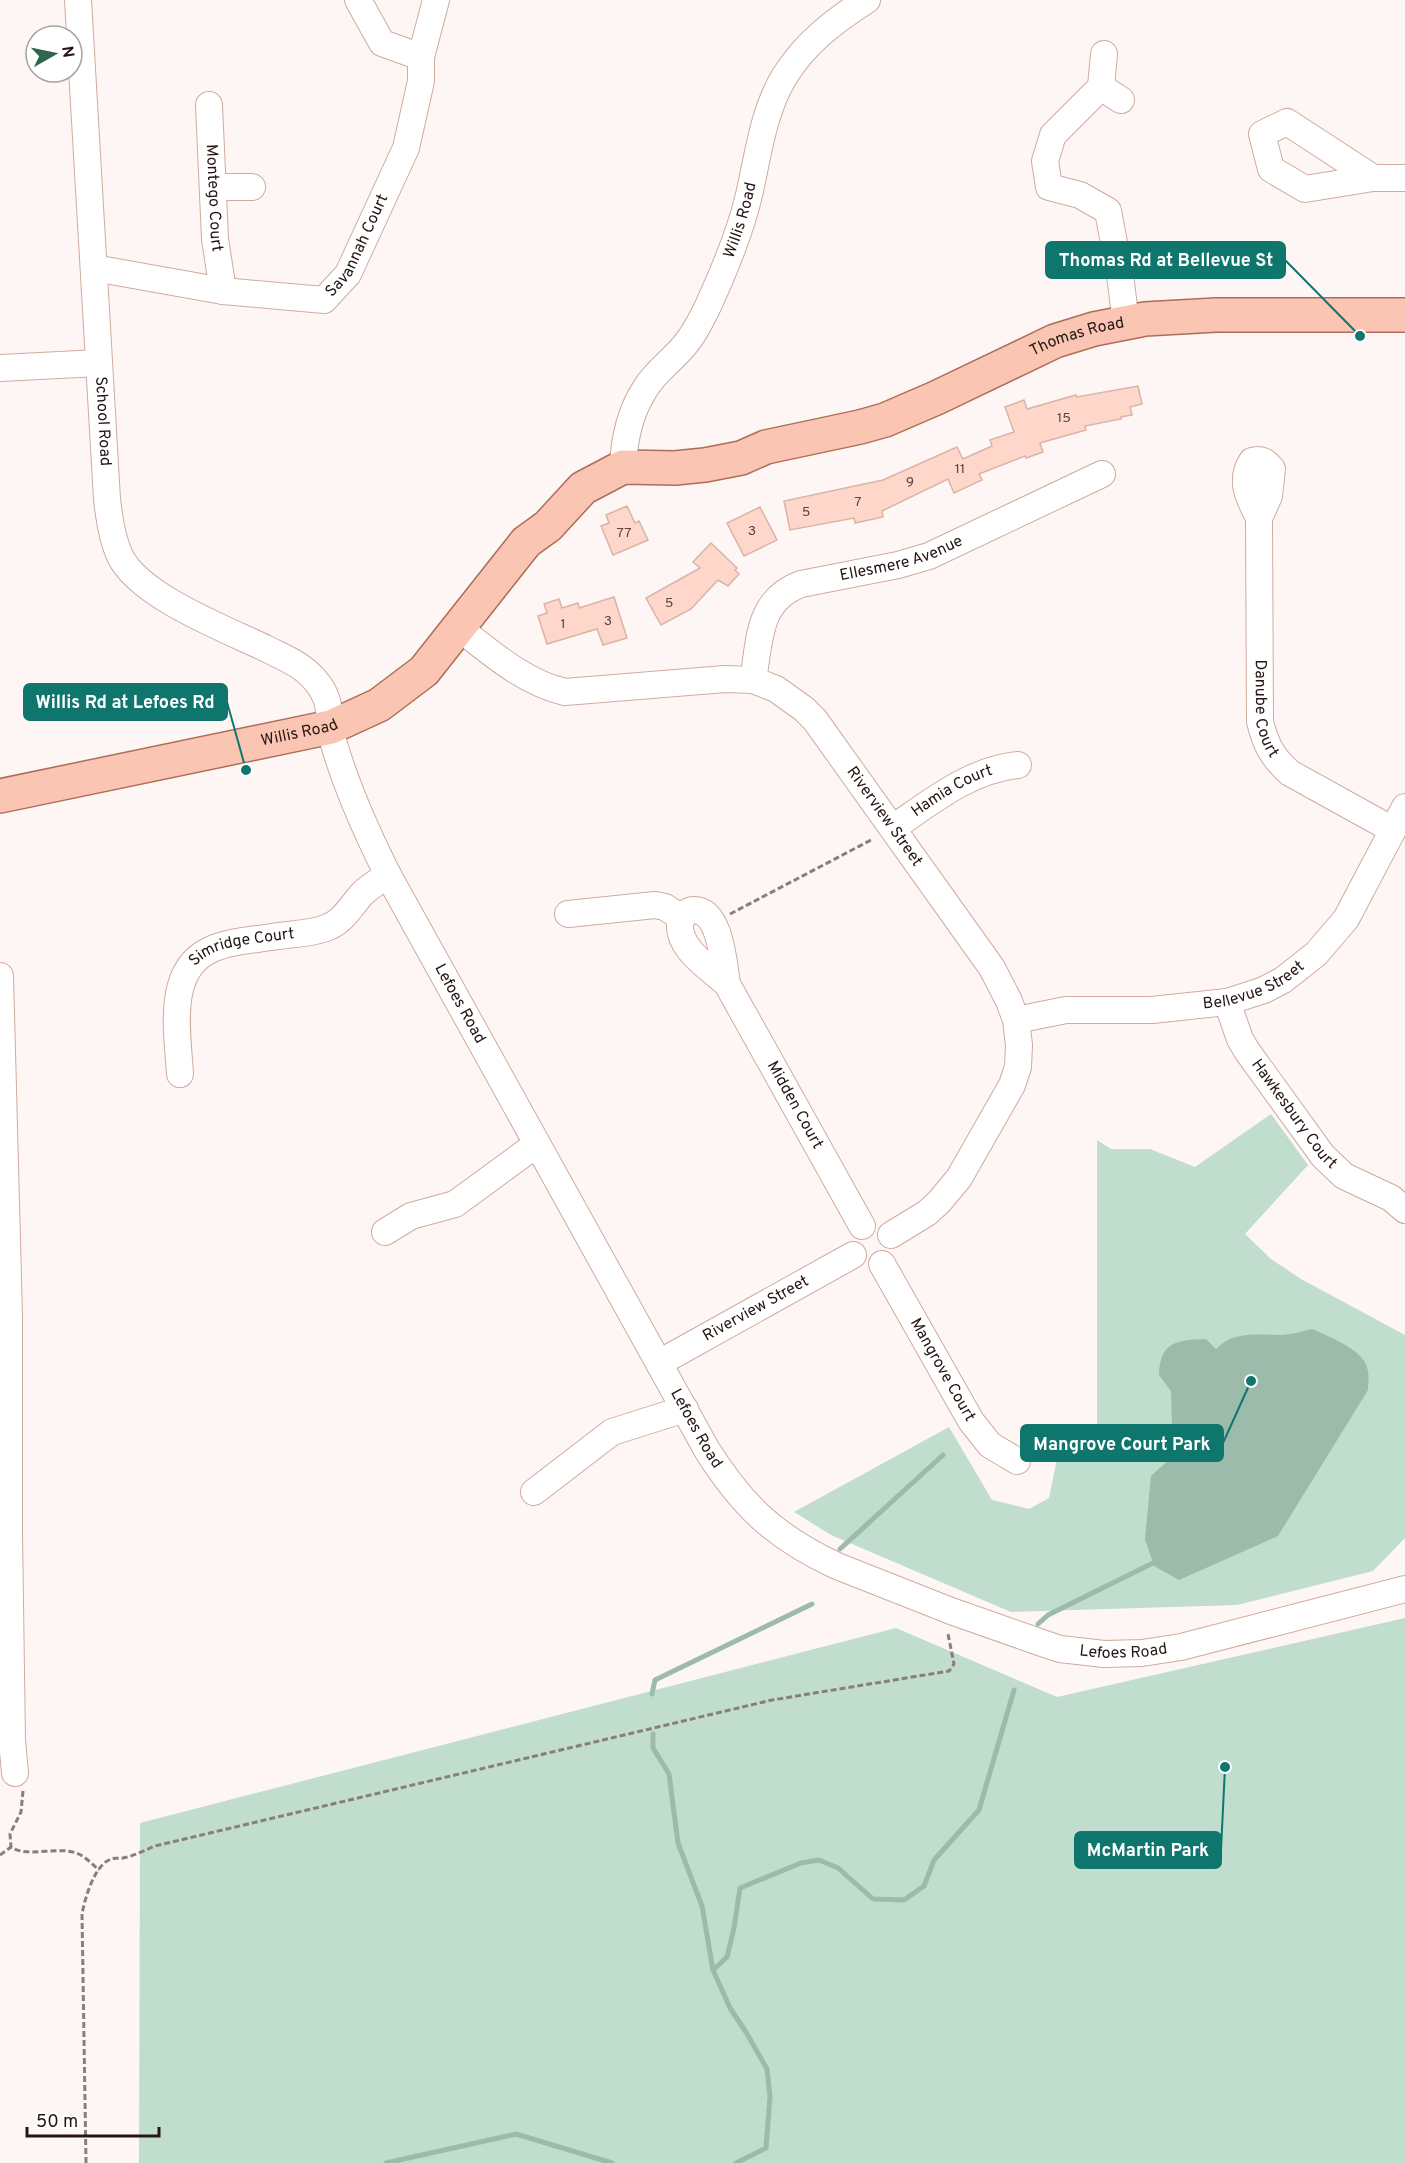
<svg xmlns="http://www.w3.org/2000/svg" width="1405" height="2163" font-family="Overpass,sans-serif">
<rect width="100%" height="100%" fill="#fef6f4"/>
<g fill="#c0ddcd">
<polygon points="1271,1114 1308,1165 1245,1234 1271,1259 1301,1279 1405,1335 1405,1538 1373,1571 1237,1605 1011,1612 831,1535 794,1512 949,1427 992,1500 1029,1509 1049,1498 1060,1444 1097,1430 1097,1140 1111,1149 1150,1149 1195,1167"/>
<polygon points="1405,1618 1405,2163 139,2163 140,1823 896,1628 1057,1697"/>
</g>
<path fill="#9dbbaa" d="M1313 1329C1330 1338 1365 1349 1368 1371 1369 1377 1368 1384 1368 1390L1278 1536 1179 1580 1154 1566 1145 1539 1151 1476 1173 1456 1171 1391 1159 1375C1160 1342 1176 1340 1206 1339L1216 1349C1234 1331 1257 1335 1280 1335 1291 1335 1303 1331 1313 1329Z"/>
<g fill="none" stroke-linecap="round" stroke-linejoin="round">
<g stroke="#9dbbaa" stroke-width="5">
<polyline points="840,1549 943,1455"/>
<polyline points="1038,1624 1048,1615 1153,1563"/>
<polyline points="652,1694 655,1680 812,1604"/>
<polyline points="653,1734 653,1748 669,1774 678,1843 702,1906 713,1970"/>
<polyline points="386,2163 516,2134 612,2163"/>
<polyline points="736,2163 766,2148 770,2097 767,2069 746,2032 730,2008 713,1970 727,1957 734,1928 740,1888 801,1863 819,1860 838,1868 873,1899 904,1900 924,1886 934,1860 979,1810 1014,1690"/>
</g>
</g>
<g fill="#fed7ca" stroke="#d9b4a7" stroke-width="1.5">
<polygon points="1138,386 1142,404 1130,407 1132,415 1121,417 1121,419 1085,426 1086,430 1040,443 1043,452 1026,458 1025,456 979,474 982,480 954,493 948,479 882,511 883,517 855,523 854,518 790,530 784,501 883,480 957,447 963,459 992,446 990,440 1014,432 1005,407 1024,400 1027,409 1076,395 1077,397"/>
<polygon points="627,506 635,523 639,521 648,540 613,555 601,526 609,523 606,515"/>
<polygon points="760,507 777,540 744,556 727,523"/>
<polygon points="711,543 737,568 735,570 739,574 728,586 718,580 691,609 661,625 646,598 700,568 693,562"/>
<polygon points="614,597 627,638 603,645 597,629 547,644 538,616 547,613 544,604 559,599 562,608 578,603 579,608"/>
</g>
<g fill="none" stroke-linecap="round" stroke-linejoin="round">
<defs>
<g id="minor">
<path id="s1" d="M78 0 107 499C109 518 112 539 120 556 139 596 225 629 265 648 282 657 302 664 315 680 335 703 326 718 334 744 347 789 367 833 388 875L707 1450C743 1507 775 1537 837 1566L951 1611 1042 1643 1060 1649 1104 1654 1142 1653 1181 1647 1405 1589"/>
<polyline points="358,0 382,43 421,57"/>
<polyline points="1101,87 1104,54"/>
<polyline points="1121,100 1101,87 1053,135 1045,161 1049,187 1080,195 1108,211 1120,275 1126,323"/>
<path id="s2" d="M209 105 215 239 223 291"/>
<polyline points="1373,178 1287,122 1262,134 1271,169 1305,189 1373,178 1405,178"/>
<polyline points="213,187 252,187"/>
<path id="s3" d="M94 268 223 291 324 300 348 274 406 148 421 81V57L436 0"/>
<polyline points="0,368 99,363"/>
<path id="s4" d="M623 467C624 440 630 412 645 389 656 370 675 359 688 341 696 331 702 318 708 306 724 271 739 236 748 199 758 158 762 114 784 77 805 43 834 21 867 0"/>
<path id="s5" d="M1259 518C1249 499 1239 480 1252 461 1262 458 1266 462 1272 469L1269 496 1259 518 1260 722C1266 745 1272 757 1290 773L1393 830"/>
<path id="s6" d="M459 628C491 653 525 683 565 692L725 679 753 680 776 689 804 709 815 720 992 968 1009 1001 1016 1020 1019 1045 1018 1067 1012 1085 959 1178 939 1202 927 1213 891 1235"/>
<path id="s7" d="M753 680C760 641 757 600 801 584L898 565 929 556 1102 474"/>
<path id="s8" d="M893 828C932 801 970 770 1018 765"/>
<polyline points="568,914 655,905 665,907 682,918"/>
<polyline points="0,976 9,1316 9,1533 12,1740 15,1773"/>
<path id="s9" d="M727 984C724 966 721 910 694 910 687 910 683 916 680 922 677 949 710 968 727 984L862 1226"/>
<path id="s10" d="M1227 1002 1240 1039 1247 1051 1323 1156 1344 1176 1391 1198 1405 1210"/>
<path id="s11" d="M1016 1020 1066 1010H1152L1227 1002 1264 990 1283 980 1316 954 1346 919 1405 807"/>
<path id="s12" d="M180 1074C178 1035 165 971 210 950 229 941 252 940 272 937 290 934 310 934 326 928 343 922 351 906 362 894 370 886 379 881 388 875"/>
<polyline points="385,1232 411,1216 455,1204 537,1144"/>
<path id="s13" d="M882 1264 971 1421 990 1445 1017 1461"/>
<path id="s14" d="M659 1363 853 1255"/>
<polyline points="534,1492 612,1432 685,1409"/>
</g>
<g id="major">
<path id="s15" d="M0 796 331 727 379 705 424 671 526 542 548 526 583 488 623 467 675 468 705 465 741 458 766 447 860 427 885 420 936 398 1055 341 1094 329 1145 319 1216 315H1405"/>
</g>
</defs>
<use href="#minor" stroke="#d0ab9e" stroke-width="28"/>
<use href="#major" stroke="#ac6e59" stroke-width="36"/>
<g stroke="#897e7b" stroke-width="3" stroke-dasharray="6 3" stroke-linecap="butt">
<polyline points="730,914 873,839"/>
<path d="M23 1791 21 1812 10 1834 11 1847C26 1858 58 1846 76 1853 85 1856 92 1864 99 1870"/>
<polyline points="0,1855 11,1847"/>
<path d="M86 2163 82 1914C85 1898 94 1867 109 1860 114 1857 118 1859 123 1858 134 1856 145 1850 155 1846L772 1700 949 1671 954 1664 948 1634"/>
</g>
<use href="#minor" stroke="#fff" stroke-width="26"/>
<use href="#major" stroke="#fac5b2" stroke-width="33"/>
</g>
<g text-anchor="middle" dominant-baseline="central" stroke-width="4.5" stroke-linejoin="round" paint-order="stroke">
<g font-size="14" fill="#5a4640">
<text x="1064" y="418">15</text>
<text x="960" y="469">11</text>
<text x="910" y="482">9</text>
<text x="858" y="502">7</text>
<text x="806" y="512">5</text>
<text x="752" y="531">3</text>
<text x="624" y="533">77</text>
<text x="669" y="603">5</text>
<text x="608" y="621">3</text>
<text x="563" y="624">1</text>
</g>
<g font-size="16" fill="#241612" stroke="#fff">
<text stroke="none"><textPath href="#s2" startOffset="93">Montego Court</textPath></text>
<text stroke="none"><textPath href="#s4" startOffset="279">Willis Road</textPath></text>
<text stroke="none"><textPath href="#s3" startOffset="297">Savannah Court</textPath></text>
<text stroke="none"><textPath href="#s15" startOffset="1214">Thomas Road</textPath></text>
<text stroke="none"><textPath href="#s1" startOffset="422">School Road</textPath></text>
<text stroke="none"><textPath href="#s7" startOffset="218">Ellesmere Avenue</textPath></text>
<text stroke="none"><textPath href="#s5" startOffset="327">Danube Court</textPath></text>
<text stroke="none"><textPath href="#s15" startOffset="306">Willis Road</textPath></text>
<text stroke="none"><textPath href="#s8" startOffset="70">Hamia Court</textPath></text>
<text stroke="none"><textPath href="#s6" startOffset="507">Riverview Street</textPath></text>
<text stroke="none"><textPath href="#s12" startOffset="168">Simridge Court</textPath></text>
<text stroke="none"><textPath href="#s11" startOffset="243">Bellevue Street</textPath></text>
<text stroke="none"><textPath href="#s1" startOffset="1150">Lefoes Road</textPath></text>
<text stroke="none"><textPath href="#s9" startOffset="326">Midden Court</textPath></text>
<text stroke="none"><textPath href="#s10" startOffset="132">Hawkesbury Court</textPath></text>
<text stroke="none"><textPath href="#s14" startOffset="111">Riverview Street</textPath></text>
<text stroke="none"><textPath href="#s13" startOffset="122">Mangrove Court</textPath></text>
<text stroke="none"><textPath href="#s1" startOffset="1636">Lefoes Road</textPath></text>
<text stroke="none"><textPath href="#s1" startOffset="2139">Lefoes Road</textPath></text>
</g>
</g>
<path fill="none" stroke="#0f766e" stroke-width="2" d="M1360 336L1285 260M246 770L227 702M1251 1381L1223 1443M1225 1767L1221 1850"/>
<g fill="#0f766e" stroke="#fff" stroke-width="2">
<circle cx="1360" cy="336" r="6"/>
<circle cx="246" cy="770" r="6"/>
<circle cx="1251" cy="1381" r="6"/>
<circle cx="1225" cy="1767" r="6"/>
</g>
<g fill="#0f766e" stroke="#0f766e" stroke-width="2">
<rect x="1046" y="242" width="239" height="36" rx="6"/>
<rect x="24" y="684" width="203" height="36" rx="6"/>
<rect x="1021" y="1425" width="202" height="36" rx="6"/>
<rect x="1075" y="1832" width="146" height="36" rx="6"/>
</g>
<g font-size="18" text-anchor="middle" font-weight="bold" fill="#fff">
<text x="1166" y="266">Thomas Rd at Bellevue St</text>
<text x="125" y="708">Willis Rd at Lefoes Rd</text>
<text x="1122" y="1450">Mangrove Court Park</text>
<text x="1148" y="1856">McMartin Park</text>
</g>
<g transform="translate(54 54) rotate(81)"><circle r="28" fill="#ffffff" stroke="#a7a2a0" stroke-width="1.5"/>
<path d="M0-4.5L10 22L0 15L-10 22Z" fill="#30664c"/>
<text y="-9" font-size="16" font-weight="bold" text-anchor="middle" fill="#241612">N</text>
</g>
<path d="M27 2127v9h132v-9" fill="none" stroke="#241612" stroke-width="3"/>
<text x="36" y="2127" font-size="18" fill="#241612" stroke="#ffffff" stroke-width="4.5" paint-order="stroke">50 m</text>
</svg>
